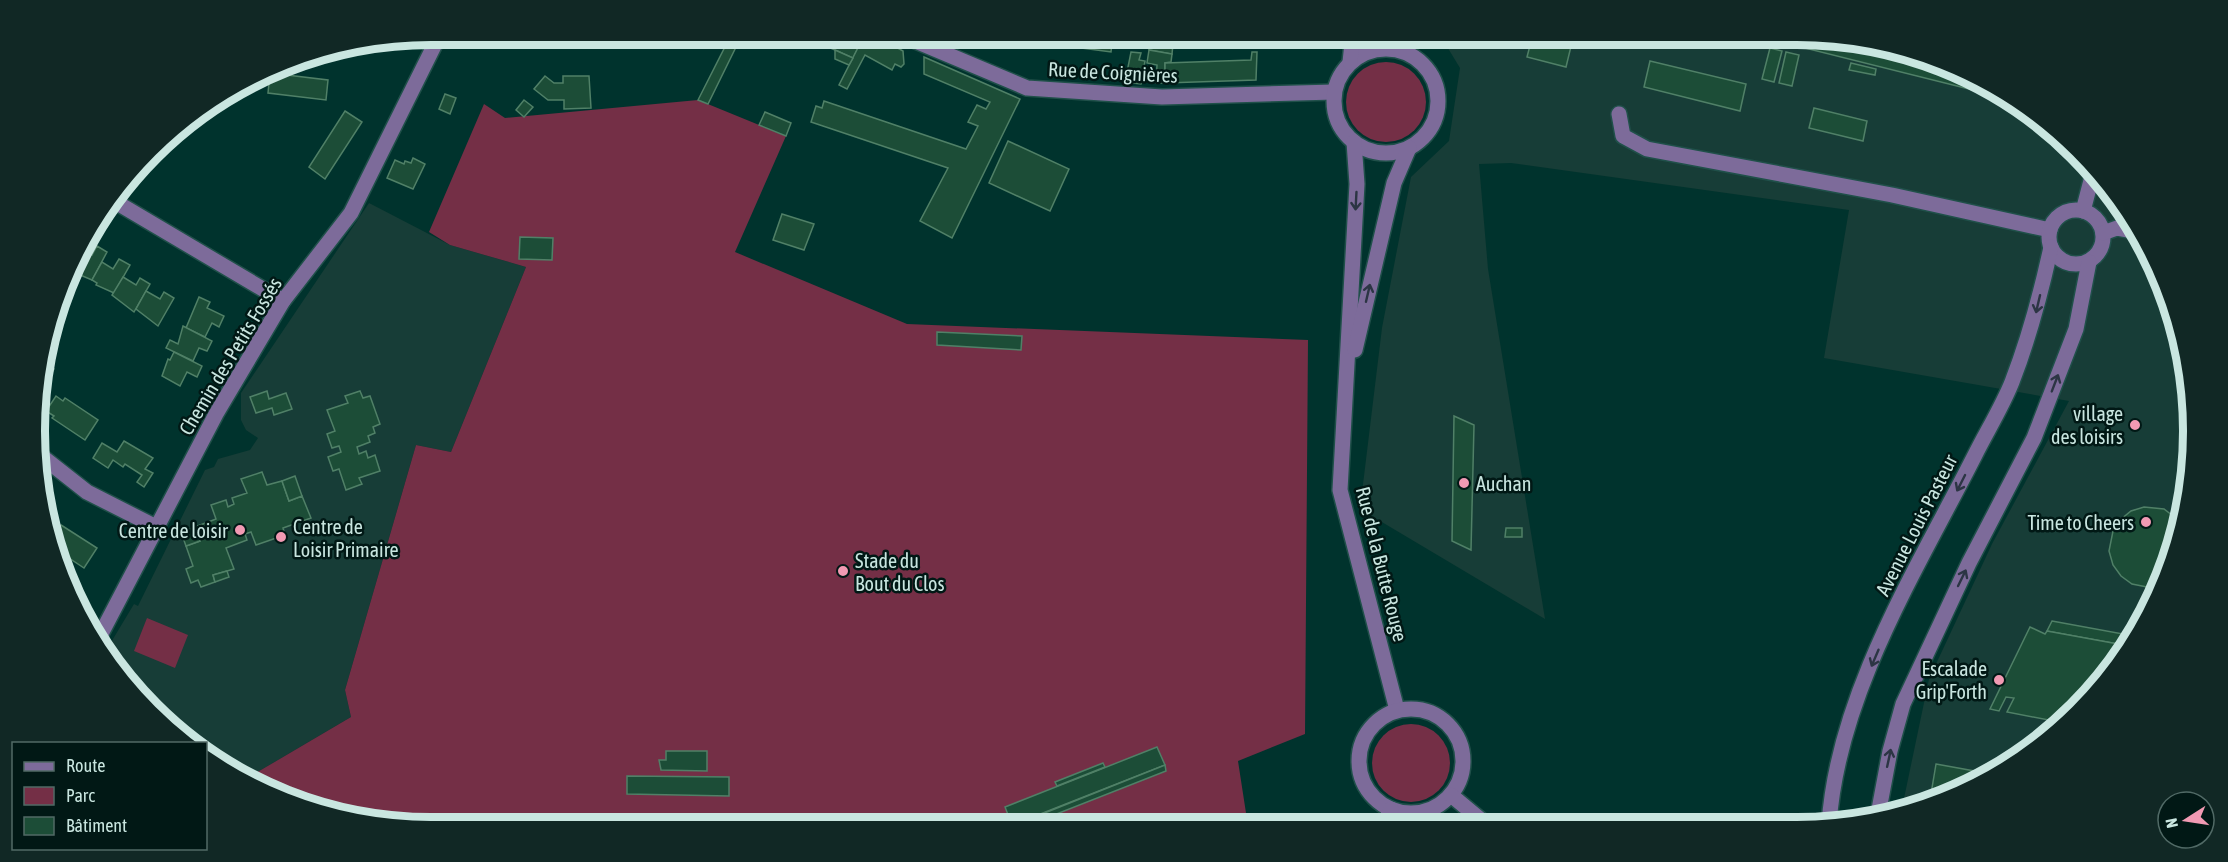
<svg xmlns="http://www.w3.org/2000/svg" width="2228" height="862" font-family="'Asap Condensed',sans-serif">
<rect width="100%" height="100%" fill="#00332d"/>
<g fill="#173d37">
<polygon points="1440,35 1797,35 1900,48 1973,76 2039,117 2095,170 2141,233 2173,304 2190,380 2193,457 2180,534 2127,651 2059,729 1972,787 1902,808 1929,679 1992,544 2069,401 1824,358 1849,210 1511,163 1479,164 1488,269 1545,619 1360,509 1382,328 1411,177 1449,141 1460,68"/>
<polygon points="369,203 450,245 526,267 451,452 416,445 345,690 351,717 244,780 206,755 206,744 188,743 104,654 134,604 138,606 205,470 214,467 218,459 250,450 258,438 246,430 241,420 241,393"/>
</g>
<g fill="#742f46">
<circle cx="1386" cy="102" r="40"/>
<path d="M698 100 786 136 735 252 907 324 1308 340 1305 734 1238 761 1248 826 431 827C367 819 300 814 244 780L351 717 345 690 416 445 451 452 526 267 450 245 429 232 484 104 505 118Z"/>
<polygon points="147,618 188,635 175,668 134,651"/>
<circle cx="1411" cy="763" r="39"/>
</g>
<g fill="#1c4d37" stroke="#508067" stroke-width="1.5">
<polygon points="457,34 474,34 467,48 454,41"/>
<polygon points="614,34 646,34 639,48"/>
<polygon points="702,34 699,43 689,39 687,43 666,35"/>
<polygon points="711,34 726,36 721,48 708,42"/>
<polygon points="820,34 851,36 865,34 853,58 817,42"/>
<polygon points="865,34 873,34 903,51 904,64 901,67 895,64 892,70 865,55 847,89 839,85"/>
<polygon points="999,34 1044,34 1043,45 999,39"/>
<polygon points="1084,34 1113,34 1111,52 1082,48"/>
<polygon points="1174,34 1172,54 1149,50 1151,34"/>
<polygon points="1533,34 1574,34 1566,67 1527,57"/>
<polygon points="1749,34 1797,34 1900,48 1973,76 2013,100"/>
<polygon points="730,37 738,43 708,104 698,100"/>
<polygon points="352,48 351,55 327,52"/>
<polygon points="1770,48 1782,51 1774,82 1762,79"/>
<polygon points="835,50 853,58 849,65 835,59"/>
<polygon points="1149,50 1172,54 1171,62 1165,63 1165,83 1156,83 1157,65 1147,63"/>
<polygon points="1131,52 1141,53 1139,60 1145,61 1141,84 1125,82"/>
<polygon points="1252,52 1257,52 1256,80 1165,83 1165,63 1251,60"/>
<polygon points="1786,52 1799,55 1792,86 1779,83"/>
<polygon points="924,57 1020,99 952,238 920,221 948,168 811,122 816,106 822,108 824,101 966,149 978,126 968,122 977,105 986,109 990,102 924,74"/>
<polygon points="1650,61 1746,84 1740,111 1644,87"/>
<polygon points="1851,63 1876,69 1875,75 1849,70"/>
<polygon points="270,73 328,80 326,100 268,93"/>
<polygon points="545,76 554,83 563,83 563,76 589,76 591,108 564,109 564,100 548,100 534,89"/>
<polygon points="445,94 456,98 450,114 439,109"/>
<polygon points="524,100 533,107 524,117 516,110"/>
<polygon points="1814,108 1867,121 1863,141 1809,128"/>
<polygon points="345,111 362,122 325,179 309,167"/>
<polygon points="765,112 791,123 786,136 759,125"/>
<polygon points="1008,141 1069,169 1050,211 989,183"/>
<polygon points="413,158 425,164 413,189 387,178 395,160 404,164 405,161 411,163"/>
<polygon points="782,214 814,224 804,250 773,240"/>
<polygon points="520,237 553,238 552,260 519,259"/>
<polygon points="97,246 107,252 92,280 73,272 75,270 71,268 80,249 92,255"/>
<polygon points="119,259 130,265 114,293 96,285 97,283 92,280 102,262 113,269"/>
<polygon points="123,277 136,285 140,278 150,284 134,312 112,295"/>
<polygon points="146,291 160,299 164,292 174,298 158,326 136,309"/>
<polygon points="199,297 210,302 207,308 224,316 219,327 212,323 205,337 186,328"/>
<polygon points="183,326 212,341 207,351 199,348 193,361 166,348 170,340 178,344"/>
<polygon points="937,332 1022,336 1021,350 937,345"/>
<polygon points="44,352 51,357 46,364 54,369 42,390 38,387 38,379"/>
<polygon points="174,352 202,366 197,377 187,372 180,386 162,376 168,359 170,360"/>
<polygon points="267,391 269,399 286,393 292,409 274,415 272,408 256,413 250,397"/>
<polygon points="360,391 363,398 370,396 380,424 373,427 375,433 368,436 370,442 357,447 359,454 366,451 368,458 375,455 380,471 359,478 362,484 346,490 339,469 333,471 328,457 341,452 339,446 332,448 327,434 335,431 327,410 348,403 345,396"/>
<polygon points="56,396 63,401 65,398 98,420 85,440 52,418 54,416 46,411"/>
<polygon points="1454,416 1474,425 1471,550 1452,541"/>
<polygon points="124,441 153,458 145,469 153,473 144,487 137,482 142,475 125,464 123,467 113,460 108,468 93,458 102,443 117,452"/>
<polygon points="262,472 267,485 282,481 289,501 302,496 311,518 283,528 285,535 256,545 251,532 245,534 247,540 226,548 234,569 213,575 215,582 201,587 198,580 191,583 186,569 193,566 186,546 200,541 195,527 216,519 211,505 226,500 228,507 234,504 232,498 247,493 241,479"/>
<polygon points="295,476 302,496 289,501 282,481"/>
<polygon points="2144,507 2164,509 2182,523 2180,534 2156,587 2152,588 2132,584 2121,576 2113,565 2109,551 2113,531 2120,520 2131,511"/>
<polygon points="61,525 97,548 84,568 54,548 52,540"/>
<polygon points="195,527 200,541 186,546 181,532"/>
<polygon points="1506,528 1522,528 1522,537 1505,537"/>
<polygon points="227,571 229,577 215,582 213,575"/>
<polygon points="2052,621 2134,636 2129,646 2047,631"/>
<polygon points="2030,627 2045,634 2047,631 2129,646 2064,723 2007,712 2014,698 2006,697 1999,711 1990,709"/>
<polygon points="1157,747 1165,765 1012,825 1005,807"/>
<polygon points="666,751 707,751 707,771 661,770 659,760 666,760"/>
<polygon points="1103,763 1105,767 1057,786 1055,782"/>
<polygon points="1936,764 1991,774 1972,787 1930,800"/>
<polygon points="1165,765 1166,771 1026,826 1012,826"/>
<polygon points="627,776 729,777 729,796 627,794"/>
</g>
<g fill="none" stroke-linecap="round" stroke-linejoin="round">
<defs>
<g id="minor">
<polyline points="899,34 1027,88 1162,97 1334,92"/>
<polyline points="1393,34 1399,50"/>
<circle cx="1386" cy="101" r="52"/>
<polyline points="1350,62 1353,34"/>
<polyline points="1619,114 1623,136 1647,149 1892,195 2050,230"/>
<polyline points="1354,142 1357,184 1340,490 1397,710"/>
<polyline points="114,201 283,301"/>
<circle cx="2076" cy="237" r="27"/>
<polyline points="2083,211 2094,169"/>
<polyline points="2103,233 2117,228 2139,232"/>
<polyline points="1355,350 1394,183 1409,148"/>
<polyline points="40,455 87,492 158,528"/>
<polyline points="93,636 102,632 216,414 283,301 351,213 440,34"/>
<circle cx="1411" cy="761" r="52"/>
<polyline points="1451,795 1487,825"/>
<polyline points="1878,815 1890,751 1903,704 1969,563 2034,438 2076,329 2089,262"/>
<path d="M1829 824C1838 694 1917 569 1975 455 1987 431 2002 407 2012 382 2029 338 2041 293 2051 247"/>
<polyline points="1383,825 1391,809"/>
</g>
</defs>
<use href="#minor" stroke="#20504a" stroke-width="18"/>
<use href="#minor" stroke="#7d6b9a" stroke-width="15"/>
</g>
<defs><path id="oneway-shaft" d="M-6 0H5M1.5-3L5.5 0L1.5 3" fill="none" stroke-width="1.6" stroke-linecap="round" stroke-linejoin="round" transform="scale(1.5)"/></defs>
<g stroke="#2c3544">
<use href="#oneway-shaft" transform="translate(1356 201) rotate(93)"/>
<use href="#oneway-shaft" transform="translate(1368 293) rotate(-77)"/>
<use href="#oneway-shaft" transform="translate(2038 304) rotate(103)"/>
<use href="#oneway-shaft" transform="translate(2055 383) rotate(-69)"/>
<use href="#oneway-shaft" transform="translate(1961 483) rotate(117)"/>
<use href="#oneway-shaft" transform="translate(1962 578) rotate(-64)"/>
<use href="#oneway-shaft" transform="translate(1875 658) rotate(113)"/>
<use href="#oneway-shaft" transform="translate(1889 758) rotate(-78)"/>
</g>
<g fill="#f19ab3" stroke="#011815" stroke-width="2">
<circle cx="2135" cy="425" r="6"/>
<circle cx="1464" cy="483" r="6"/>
<circle cx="2146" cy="522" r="6"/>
<circle cx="240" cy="530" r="6"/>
<circle cx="281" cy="537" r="6"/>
<circle cx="843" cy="571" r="6"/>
<circle cx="1999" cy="680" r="6"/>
</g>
<g text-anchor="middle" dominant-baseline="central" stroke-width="5" stroke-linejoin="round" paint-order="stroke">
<g font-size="20" fill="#c9e6e0" stroke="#011815">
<text transform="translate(1113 72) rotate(3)">Rue de Coignières</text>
<text transform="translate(230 356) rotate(-59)">Chemin des Petits Fossés</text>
<text transform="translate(1916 525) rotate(-63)">Avenue Louis Pasteur</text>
<text transform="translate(1382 564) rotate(76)">Rue de la Butte Rouge</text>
</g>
<g font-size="20" fill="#c9e6e0" stroke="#011815" text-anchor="end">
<text x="2123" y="413">village<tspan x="2123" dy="23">des loisirs</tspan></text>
<text x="1476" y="483" text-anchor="start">Auchan</text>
<text x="2134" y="522">Time to Cheers</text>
<text x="293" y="526" text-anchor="start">Centre de<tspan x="293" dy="23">Loisir Primaire</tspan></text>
<text x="228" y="530">Centre de loisir</text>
<text x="855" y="560" text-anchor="start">Stade du<tspan x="855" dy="23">Bout du Clos</tspan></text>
<text x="1987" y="668">Escalade<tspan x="1987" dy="23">Grip'Forth</tspan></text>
</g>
</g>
<path d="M0 0H2228V862H0ZM431 45H1797A386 386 0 0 1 2183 431V431A386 386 0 0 1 1797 817H431A386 386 0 0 1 45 431V431A386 386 0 0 1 431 45Z" fill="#112825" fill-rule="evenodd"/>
<path fill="none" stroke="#c9e6e0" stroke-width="8" d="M431 45H1797A386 386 0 0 1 2183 431V431A386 386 0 0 1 1797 817H431A386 386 0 0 1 45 431V431A386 386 0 0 1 431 45Z"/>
<rect x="12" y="742" width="195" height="108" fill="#011815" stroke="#516a66" stroke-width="1.5"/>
<rect x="24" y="762" width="30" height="9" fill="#7d6b9a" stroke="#516a66" stroke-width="1.5"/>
<text x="66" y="772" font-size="18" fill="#c9e6e0">Route</text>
<rect x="24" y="787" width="30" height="18" fill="#742f46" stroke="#516a66" stroke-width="1.5"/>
<text x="66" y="802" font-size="18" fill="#c9e6e0">Parc</text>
<rect x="24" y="817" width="30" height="18" fill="#1c4d37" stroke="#516a66" stroke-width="1.5"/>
<text x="66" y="832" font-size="18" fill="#c9e6e0">Bâtiment</text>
<g transform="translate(2186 820) rotate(258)"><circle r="28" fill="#011815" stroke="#516a66" stroke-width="1.5"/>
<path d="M0-4.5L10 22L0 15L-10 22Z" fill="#f19ab3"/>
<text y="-9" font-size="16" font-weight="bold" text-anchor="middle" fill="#c9e6e0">N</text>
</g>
</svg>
